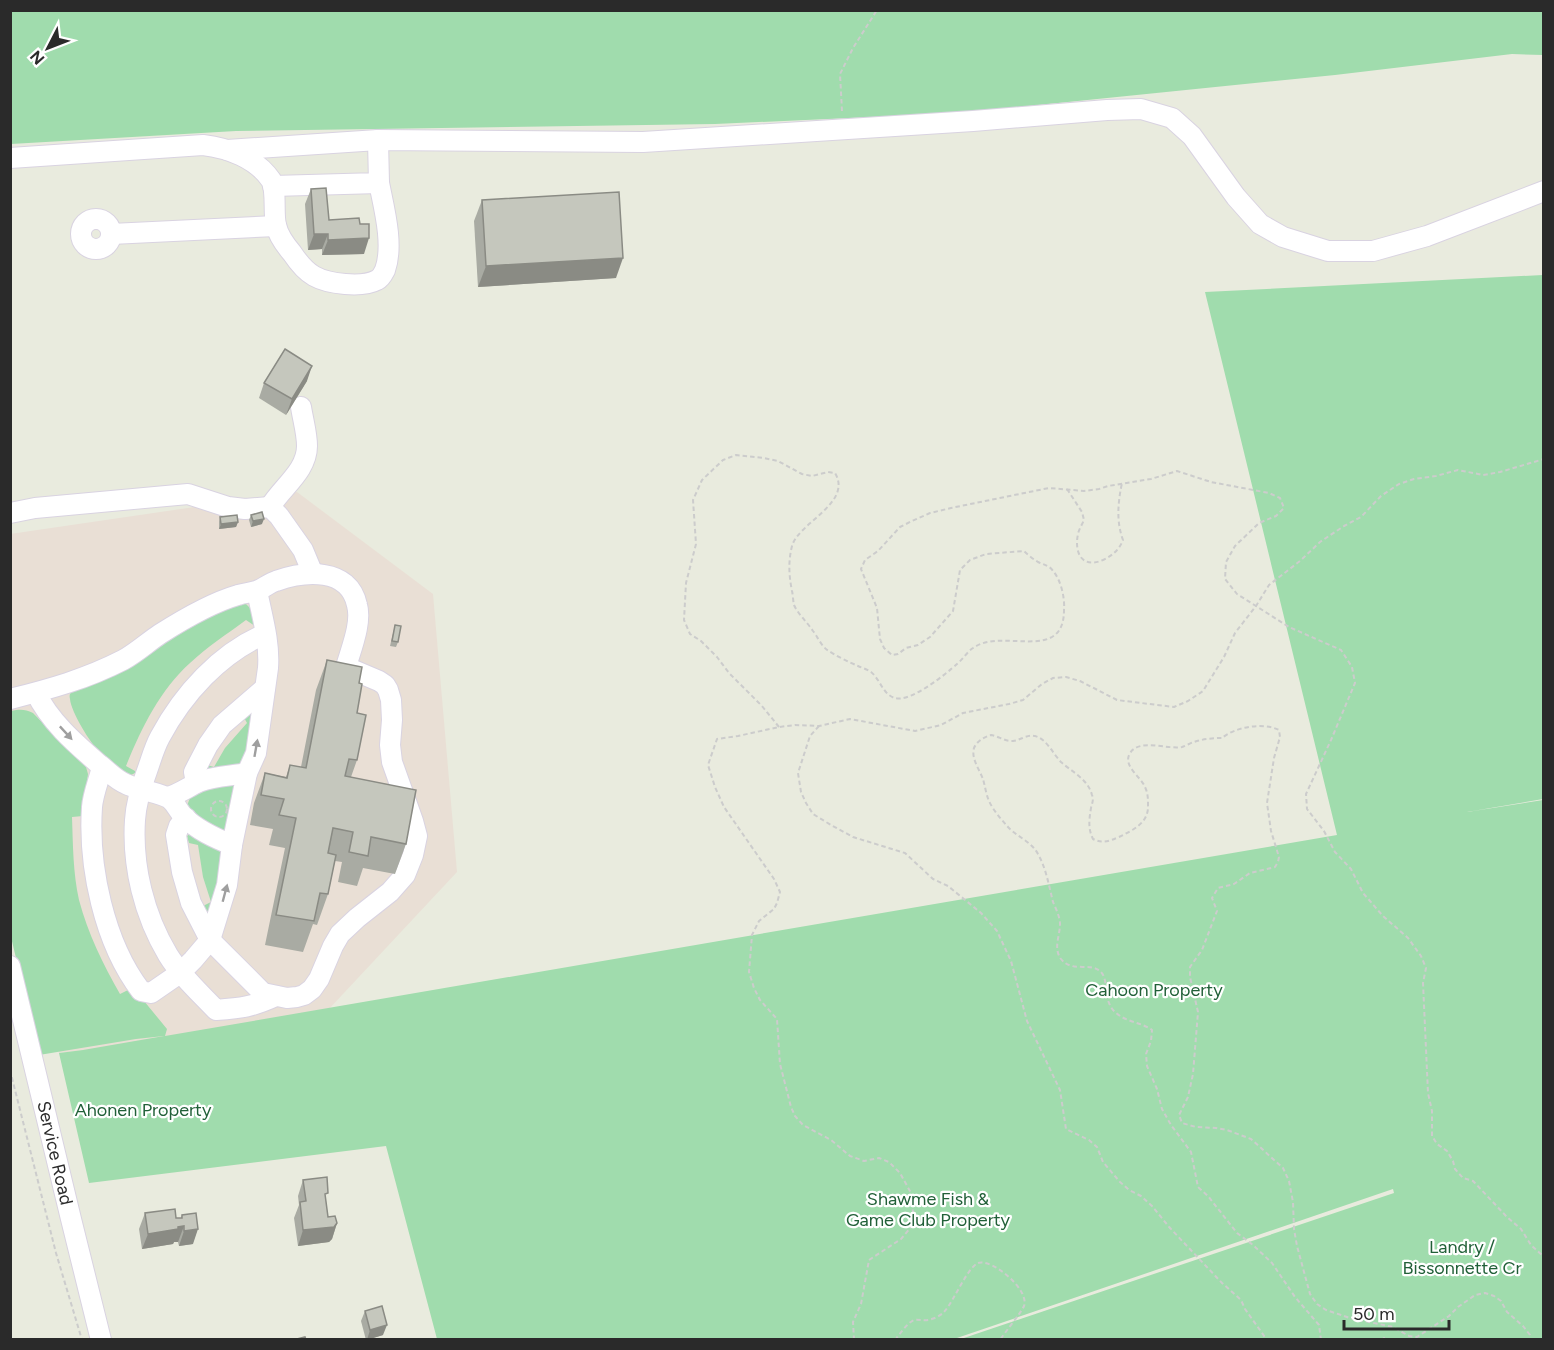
<svg xmlns="http://www.w3.org/2000/svg" width="1554" height="1350" font-family="Figtree,sans-serif">
<rect width="100%" height="100%" fill="#e9ebde"/>
<polygon fill="#e9dfd5" points="297,492 433,594 457,872 315,1024 59,1053 11,853 10,534"/>
<g fill="#a0dcad">
<polygon points="11,11 1543,11 1543,55 1512,54 1335,75 959,113 715,124 236,131 11,144"/>
<path d="M1543 275V799L1467 812 1543 800V1339H961L1394 1193 1393 1189 954 1339H437L386 1146 89 1183 59 1053 83 1050 164 1036 136 1039 39 1055 11 937 10 709 11 711C20 709 25 709 33 713L86 767 88 774 83 816 72 817C73 845 73 873 79 900 88 934 103 964 120 994L130 989 144 1001 167 1029 165 1036 1337 835 1205 292Z"/>
<path d="M245 603 255 613V626L246 620C227 634 207 647 190 663 160 690 141 729 126 766L135 771V773L131 775C119 771 109 762 100 753 91 744 71 712 70 699 69 695 70 694 72 690L220 611Z"/>
<polygon points="253,711 248,745 243,764 202,770 204,764 214,767 225,748 247,723 242,714"/>
<polygon points="235,783 228,835 201,824 187,806 191,795 206,788"/>
<polygon points="190,834 225,854 223,868 209,912 205,910 203,906 211,902 203,877 198,845 189,843 187,836"/>
</g>
<g fill="none" stroke-linecap="round" stroke-linejoin="round">
<defs>
<g id="minor">
<polyline points="227,150 378,140 643,142 973,121 1107,110 1141,109 1172,118 1192,136 1236,197 1260,224 1283,237 1328,251 1373,251 1427,236 1544,191"/>
<path d="M10 158 203 145C228 148 256 158 271 180 277 190 273 213 276 225 278 235 286 246 292 253 298 262 305 271 314 276 328 284 362 288 377 280 381 278 383 274 385 270 394 245 384 208 379 183"/>
<polyline points="273,186 379,183 378,140"/>
<circle cx="96" cy="234" r="15"/>
<polyline points="111,234 276,226"/>
<path d="M270 507C282 487 307 471 307 446 307 433 303 420 301 407"/>
<polyline points="10,513 35,508 188,494 228,507 245,509 270,507 279,516 303,550 313,574"/>
<path d="M265 634C220 653 183 694 160 737 154 748 151 760 147 771 141 787 136 803 135 820 132 866 144 915 168 955 181 976 199 992 216 1010 242 1008 252 1007 276 996"/>
<path d="M36 693C50 722 76 744 100 765 109 772 116 780 126 784 138 790 162 793 170 799 176 804 179 812 184 817 197 830 215 838 232 845"/>
<path d="M10 699C50 689 86 679 123 660 136 653 148 642 160 634 182 620 214 602 238 595 244 593 250 593 256 591 263 589 269 583 276 581 305 571 349 567 357 605 362 623 351 649 346 667L379 681 385 685 388 690 391 700 392 720 390 745 392 762 413 821 417 836 413 855 405 875 390 892 357 918 340 934 333 946 319 979 312 989 304 995 297 997 287 998 263 993 210 940 191 903 182 872 176 835 179 826 186 818"/>
<path d="M102 767C99 780 93 794 92 807 88 866 104 943 141 991L151 993 180 973 193 960 210 940 214 927 227 885 232 845 247 773 256 753 268 668C270 642 262 616 257 591"/>
<polyline points="196,783 194,772 208,745 222,725 265,688"/>
<path d="M168 797C179 794 188 787 199 782 213 776 231 776 247 773"/>
<polyline points="10,966 71,1219 101,1340"/>
</g>
</defs>
<use href="#minor" stroke="#d9d3e1" stroke-width="22"/>
<g stroke="#ccc" stroke-width="2" stroke-dasharray="4.5 3" stroke-linecap="butt">
<polyline points="842,111 840,74 853,48 877,10"/>
<path d="M1067 489 1082 512 1084 520C1082 525 1079 529 1078 534 1074 553 1082 569 1103 560 1113 555 1119 550 1123 540 1116 521 1118 502 1122 483"/>
<polyline points="819,726 810,736 798,773 801,792 806,803 813,814 831,825 853,837 905,853 933,879 948,886 981,913 997,931 1011,961 1027,1021 1060,1090 1066,1129 1089,1140 1097,1147 1103,1162 1120,1182 1129,1190 1141,1196 1152,1206 1170,1228 1222,1283 1241,1300 1245,1309 1267,1340"/>
<path d="M779 727 762 706 729 673 717 657 701 641 690 634 684 620 686 583 696 544 693 500 702 480 723 460 736 455 764 458 778 461 802 474 812 476 828 472 835 473C853 503 798 523 792 546 788 562 789 576 792 591 793 595 793 601 794 605 798 614 807 622 813 631 817 636 821 645 826 649 834 655 849 662 858 666 862 668 867 669 871 672 880 679 883 695 895 698 910 703 946 674 957 664 963 659 967 652 973 648 1002 627 1064 664 1064 610 1065 598 1061 580 1053 571 1049 565 1044 565 1038 562 1033 559 1028 555 1024 551L986 554 970 560 960 570 953 611 930 637 918 645 906 648 898 654 892 655 884 648 880 639 877 608 861 569 865 560 878 551 900 527 912 521 930 513 951 508 1049 488 1084 491 1099 489 1108 486 1151 479 1177 471 1211 482 1269 493 1280 498 1284 508 1276 516 1259 523 1235 546 1226 562 1225 579 1237 594 1256 606 1289 627 1341 650 1352 667 1355 683 1331 740 1306 794 1307 809 1324 831 1335 852 1351 869 1363 893 1383 916 1408 938 1421 956 1426 968 1423 983 1428 1093 1432 1111V1136L1437 1144 1447 1151 1453 1161 1455 1169 1463 1178 1473 1181 1507 1217 1521 1229 1531 1245 1544 1257"/>
<circle cx="219" cy="809" r="8"/>
<polyline points="10,1070 56,1253 82,1340"/>
<polyline points="854,1340 853,1322 861,1304 869,1260 901,1239 912,1226 913,1212 911,1193 900,1173 889,1162 879,1158 864,1161 850,1156 831,1140 803,1125 795,1116 791,1107 780,1064 777,1019 760,1000 754,988 749,972 752,935 759,921 774,909 777,903 780,892 774,879 724,807 715,787 708,765 717,739 738,736 779,727 795,725 819,726 850,719 915,731 941,725 963,713 1009,704 1023,700 1042,684 1053,678 1066,677 1080,681 1117,700 1174,707 1188,701 1203,691 1224,657 1235,633 1256,606 1269,585 1300,561 1320,542 1344,526 1361,517 1381,496 1399,484 1414,479 1436,476 1458,470 1483,475 1500,472 1544,459"/>
<path d="M895 1340C900 1334 907 1323 914 1320 919 1319 923 1321 928 1320 934 1319 940 1316 944 1312 954 1301 967 1268 978 1263 992 1258 1030 1290 1024 1306 1021 1313 1005 1332 1000 1340"/>
<polyline points="1098,1340 1113,1340"/>
<path d="M1321 1340 1319 1325 1295 1297 1272 1263 1253 1245 1237 1233 1208 1196 1198 1187 1191 1152 1171 1125 1162 1109 1157 1089 1147 1066 1146 1054 1151 1041 1152 1030C1141 1022 1125 1022 1115 1012 1102 1000 1110 980 1100 971 1089 962 1072 973 1061 959 1053 948 1060 936 1060 924 1060 917 1056 909 1053 902 1049 886 1046 868 1038 854 1031 841 1017 837 1008 827 1001 819 993 810 989 801 986 794 985 786 983 779 979 769 971 758 974 748 977 741 984 737 991 735 998 736 1006 742 1013 741 1021 740 1027 734 1035 736 1047 739 1053 754 1061 762 1072 772 1088 779 1092 795 1094 800 1092 803 1091 808 1089 820 1088 829 1093 839 1103 844 1109 841 1119 837 1133 830 1149 823 1148 805 1148 799 1148 793 1145 787 1141 777 1124 767 1129 755 1137 737 1168 750 1182 747 1186 746 1190 743 1194 742 1203 739 1213 738 1222 738 1235 727 1263 722 1279 730L1280 737 1274 758 1267 803 1271 831 1279 857 1278 862 1275 867 1250 873 1234 884 1218 888 1212 898 1217 911 1202 950 1190 967V977L1198 1012 1193 1074 1188 1097 1179 1115 1182 1123 1196 1127 1216 1128 1227 1130 1251 1139 1283 1168 1289 1181 1293 1202 1294 1229 1297 1246 1310 1294 1317 1304 1326 1310 1350 1318 1393 1327 1409 1336 1417 1337 1449 1316 1458 1307 1468 1300 1475 1295 1485 1293 1494 1296 1501 1301 1507 1312 1523 1326 1530 1335V1340"/>
<polyline points="1381,1340 1384,1338 1387,1340"/>
</g>
<use href="#minor" stroke="#fff" stroke-width="20"/>
</g>
<g fill="#a9aba3">
<polygon points="311,189 329,220 364,254 322,255 322,249 308,250 305,204"/>
<polygon points="482,200 616,278 478,287 474,221"/>
<polygon points="307,381 286,415 259,398 264,383"/>
<polygon points="251,515 262,524 251,527 249,520"/>
<polygon points="220,517 238,522 236,527 219,529 219,522"/>
<polygon points="395,625 398,642 396,647 390,646"/>
<polygon points="327,660 359,683 357,713 357,760 351,777 406,844 395,874 363,868 357,886 338,882 342,862 335,861 328,894 317,925 313,924 303,952 265,945 285,848 269,845 273,829 250,825 254,803 265,773 286,777 290,765 301,767 316,690"/>
<polygon points="303,1180 326,1201 328,1217 337,1223 332,1239 329,1242 298,1246 294,1218 299,1205 298,1196"/>
<polygon points="145,1213 176,1218 181,1218 182,1215 193,1244 179,1246 178,1242 174,1242 173,1244 142,1249 139,1229"/>
<polygon points="365,1311 383,1335 366,1340 361,1321"/>
</g>
<g fill="#8a8b84">
<polygon points="314,234 328,234 322,249 308,250"/>
<polygon points="369,238 364,254 322,255 328,240"/>
<polygon points="623,258 616,278 478,287 486,266"/>
<polygon points="312,366 307,381 286,415 292,399"/>
<polygon points="264,519 262,524 251,527 253,521"/>
<polygon points="238,522 236,527 219,529 221,524"/>
<polygon points="337,1223 332,1239 329,1242 298,1246 303,1230"/>
<polygon points="184,1226 178,1242 174,1242 173,1244 142,1249 148,1234"/>
<polygon points="198,1229 193,1244 179,1246 184,1231"/>
<polygon points="387,1325 383,1335 367,1340 370,1330"/>
</g>
<g fill="#c5c7bd" stroke="#8a8b84" stroke-width="1.5">
<polygon points="326,188 329,220 359,218 360,224 369,224 369,238 328,240 328,234 314,234 311,189"/>
<polygon points="619,192 623,258 486,266 482,200"/>
<polygon points="285,349 312,366 292,399 264,383"/>
<polygon points="262,512 264,519 253,521 251,515"/>
<polygon points="237,515 238,522 221,524 220,517"/>
<polygon points="395,625 401,626 398,642 392,641"/>
<polygon points="327,660 362,667 359,683 362,684 357,713 366,715 357,760 349,759 345,776 416,790 406,844 371,837 368,856 349,852 353,832 333,828 328,853 336,855 328,894 320,893 314,921 276,915 296,818 279,815 284,799 261,795 265,773 287,778 290,765 306,768"/>
<polygon points="327,1177 328,1193 325,1194 328,1217 335,1216 337,1223 334,1227 303,1230 300,1202 306,1201 303,1180"/>
<polygon points="175,1209 176,1218 182,1218 182,1215 196,1213 198,1229 184,1231 184,1226 178,1227 178,1229 148,1234 145,1213"/>
<polygon points="382,1306 387,1325 370,1330 365,1311"/>
<polygon points="305,1337 306,1340 293,1340"/>
</g>
<defs><path id="oneway-solid" d="M-6-.8H1V-3.2L6.5 0L1 3.2V.8H-6Z" transform="scale(1.5)"/></defs>
<g fill="#9f9f9f">
<use href="#oneway-solid" transform="translate(66 733) rotate(47)"/>
<use href="#oneway-solid" transform="translate(256 748) rotate(-80)"/>
<use href="#oneway-solid" transform="translate(225 893) rotate(-75)"/>
</g>
<g text-anchor="middle" dominant-baseline="central" stroke-width="4.5" stroke-linejoin="round" paint-order="stroke">
<g font-size="18" fill="#216038" stroke="#fff">
<text x="1154" y="990">Cahoon Property</text>
<text x="143" y="1110">Ahonen Property</text>
<text x="928" y="1199">Shawme Fish &amp;<tspan x="928" dy="21">Game Club Property</tspan></text>
<text x="1462" y="1247">Landry /<tspan x="1462" dy="21">Bissonnette Cr</tspan></text>
</g>
<g font-size="18" fill="#2a2a2a" stroke="#fff">
<text transform="translate(55 1153) rotate(77)">Service Road</text>
</g>
</g>
<rect width="1554" height="1350" fill="none" stroke="#2a2a2a" stroke-width="24"/>
<g transform="translate(48 48) rotate(228)" stroke="#ffffff" stroke-width="4.5" paint-order="stroke">
<path d="M0-4.5L10 22L0 15L-10 22Z" fill="#2a2a2a"/>
<text y="-9" font-size="16" font-weight="bold" text-anchor="middle" fill="#2a2a2a">N</text>
</g>
<path d="M1344 1320v9h105v-9" fill="none" stroke="#2a2a2a" stroke-width="3"/>
<text x="1353" y="1320" font-size="18" fill="#2a2a2a" stroke="#ffffff" stroke-width="4.5" paint-order="stroke">50 m</text>
</svg>
